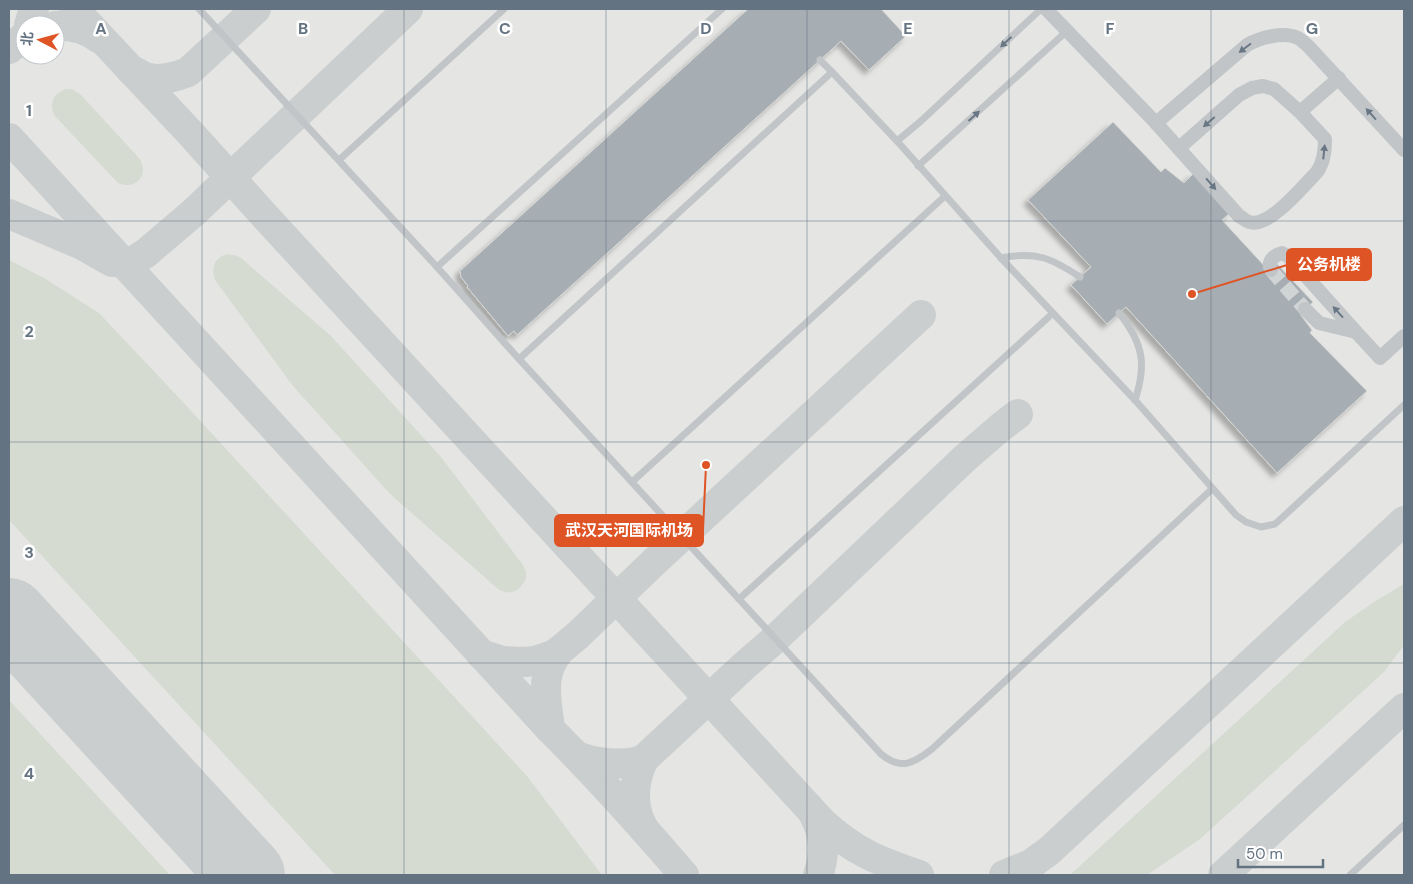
<svg xmlns="http://www.w3.org/2000/svg" width="1413" height="884" font-family="'DM Sans','Noto Sans SC',sans-serif">
<defs>
<filter id="shadow"><feDropShadow dx="-4.5" dy="4.5" stdDeviation="2.5" flood-color="#0004"/></filter>
</defs>
<rect width="100%" height="100%" fill="#f4f4f0"/>
<path fill="#e5e6e4" fill-rule="evenodd" d="M9 9H1404V875H9ZM25 25H55V55H25Z"/>
<g fill="#d5dbd1">
<path d="M66 89H72L81 95 139 158C150 174 136 191 118 183L54 115C49 103 53 94 66 89Z"/>
<path d="M227 254 234 255 240 257 331 336 441 457 523 565 526 571V578C521 590 511 597 498 589L390 494 293 386 215 280C211 268 214 258 227 254Z"/>
<polygon points="9,260 44,278 99,313 182,401 527,776 602,875 335,875 9,520"/>
<polygon points="1404,584 1404,645 1384,672 1200,839 1147,875 1070,875 1345,622 1374,602"/>
<polygon points="9,700 170,875 9,875"/>
</g>
<g fill="none" stroke-linecap="round" stroke-linejoin="round">
<g stroke="#cbcece" stroke-width="30">
<path d="M74 9 193 136 262 213 822 822C854 852 879 861 919 875"/>
<polyline points="29,25 34,9"/>
<path d="M55 26C71 25 87 29 100 39"/>
<polyline points="9,49 25,36"/>
<path d="M131 70C136 72 141 75 145 77 159 82 175 77 188 72L256 9"/>
<path d="M9 138 550 729C597 776 641 825 684 875"/>
<polyline points="9,214 82,245 112,262"/>
<polyline points="106,258 116,262 124,263 135,260 146,253 193,213 408,9"/>
<polyline points="481,654 503,661 525,662 535,661 553,655 559,651 578,635 654,562 921,315"/>
<path d="M550 729C547 699 539 677 559 651"/>
<path d="M577 756C594 763 627 767 644 759"/>
<path d="M813 813C824 833 826 854 818 875"/>
<path d="M644 829C631 807 633 781 644 759L744 666 775 639 965 458 1001 427 1018 414"/>
<polyline points="1004,875 1031,864 1049,851 1404,521"/>
<polyline points="1223,875 1404,708"/>
</g>
<polyline stroke="#cbcece" stroke-width="76" points="9,616 247,875"/>
</g>
<g fill="#a7aeb3" stroke="#d5d5d3" filter="url(#shadow)">
<polygon points="748,9 881,9 906,36 869,70 841,41 517,335 514,331 508,336 467,287 468,286 461,277 460,271"/>
<polygon points="1113,122 1161,172 1165,168 1184,183 1194,173 1230,213 1222,220 1269,271 1277,264 1313,302 1300,314 1312,330 1310,333 1367,391 1277,473 1126,307 1107,324 1071,285 1091,267 1028,200"/>
</g>
<g fill="none" stroke-linecap="round" stroke-linejoin="round">
<polyline stroke="#d0d4d4" stroke-width="14" stroke-dasharray="14 7" stroke-linecap="butt" points="1271,270 1305,309"/>
<g stroke="#c2c5c8" stroke-width="7">
<path d="M199 9 437 267 519 359 881 754C901 771 914 763 932 749L1212 489"/>
<polyline points="820,60 832,72"/>
<polyline points="897,141 921,121 1041,9"/>
<polyline points="339,160 504,9"/>
<polyline points="918,166 1067,31"/>
<path d="M1001 258C1036 251 1051 258 1080 277"/>
<polyline points="437,267 722,9"/>
<path d="M1119 313C1143 343 1147 364 1135 400"/>
<polyline points="519,359 832,72 897,141 1001,258 1135,400 1236,515 1246,522 1261,527 1275,524 1285,515 1404,405"/>
<polyline points="632,482 945,196"/>
<polyline points="739,599 1053,313"/>
<polyline points="1350,875 1404,825"/>
</g>
<g stroke="#c2c5c8" stroke-width="14">
<path d="M1046 9 1156 123 1239 216C1242 217 1245 221 1249 222 1269 229 1304 185 1317 172 1324 162 1325 151 1325 139L1300 112 1274 89 1263 86 1252 88 1239 95 1179 148"/>
<polyline points="1300,112 1339,78"/>
<path d="M1156 123 1247 45C1260 38 1283 31 1298 38 1302 40 1307 45 1310 48L1404 150"/>
<path d="M1271 270C1267 261 1274 255 1282 253L1288 256 1356 332 1319 323 1305 309"/>
<polyline points="1356,332 1380,358 1404,336"/>
</g>
</g>
<defs><path id="oneway-solid" d="M-6-.8H1V-3.2L6.5 0L1 3.2V.8H-6Z" transform="scale(1.25)"/></defs>
<g fill="#697785">
<use href="#oneway-solid" transform="translate(1006 42) rotate(137)"/>
<use href="#oneway-solid" transform="translate(1245 48) rotate(143)"/>
<use href="#oneway-solid" transform="translate(1371 114) rotate(-132)"/>
<use href="#oneway-solid" transform="translate(974 116) rotate(-42)"/>
<use href="#oneway-solid" transform="translate(1209 122) rotate(139)"/>
<use href="#oneway-solid" transform="translate(1324 152) rotate(-84)"/>
<use href="#oneway-solid" transform="translate(1211 184) rotate(49)"/>
<use href="#oneway-solid" transform="translate(1338 312) rotate(-132)"/>
</g>
<path fill="none" stroke="#647381" stroke-width="1" stroke-opacity="0.55" d="M202 9V875M404 9V875M606 9V875M807 9V875M1009 9V875M1211 9V875M9 221H1404M9 442H1404M9 663H1404"/>
<g font-size="16" text-anchor="middle" font-weight="bold" fill="#647381" stroke="#fff" stroke-width="5" stroke-linejoin="round" paint-order="stroke">
<text x="101" y="34">A</text>
<text x="303" y="34">B</text>
<text x="505" y="34">C</text>
<text x="706" y="34">D</text>
<text x="908" y="34">E</text>
<text x="1110" y="34">F</text>
<text x="1312" y="34">G</text>
<text x="29" y="116">1</text>
<text x="29" y="337">2</text>
<text x="29" y="558">3</text>
<text x="29" y="779">4</text>
</g>
<path fill="none" stroke="#df5425" stroke-width="2" d="M1192 294L1287 265M706 465L703 530"/>
<g fill="#df5425" stroke="#fff" stroke-width="2">
<circle cx="1192" cy="294" r="5"/>
<circle cx="706" cy="465" r="5"/>
</g>
<g fill="#df5425" stroke="#df5425" stroke-width="2">
<rect x="1287" y="249" width="84" height="31" rx="5"/>
<rect x="555" y="515" width="148" height="31" rx="5"/>
</g>
<g font-size="16" text-anchor="middle" font-weight="bold" fill="#fff">
<text x="1329" y="270">公务机楼</text>
<text x="629" y="536">武汉天河国际机场</text>
</g>
<rect width="1413" height="884" fill="none" stroke="#647381" stroke-width="20"/>
<g transform="translate(40 40) rotate(276)"><circle r="24" fill="#ffffff" stroke="#c1c7cd"/>
<path d="M0-4L9 19L0 12L-9 19Z" fill="#df5425"/>
<text y="-8" font-size="14" font-weight="bold" text-anchor="middle" fill="#647381">北</text>
</g>
<path d="M1238 859v8h85v-8" fill="none" stroke="#647381" stroke-width="2.5"/>
<text x="1246" y="859" font-size="15" fill="#647381" stroke="#ffffff" stroke-width="4" paint-order="stroke">50 m</text>
</svg>
